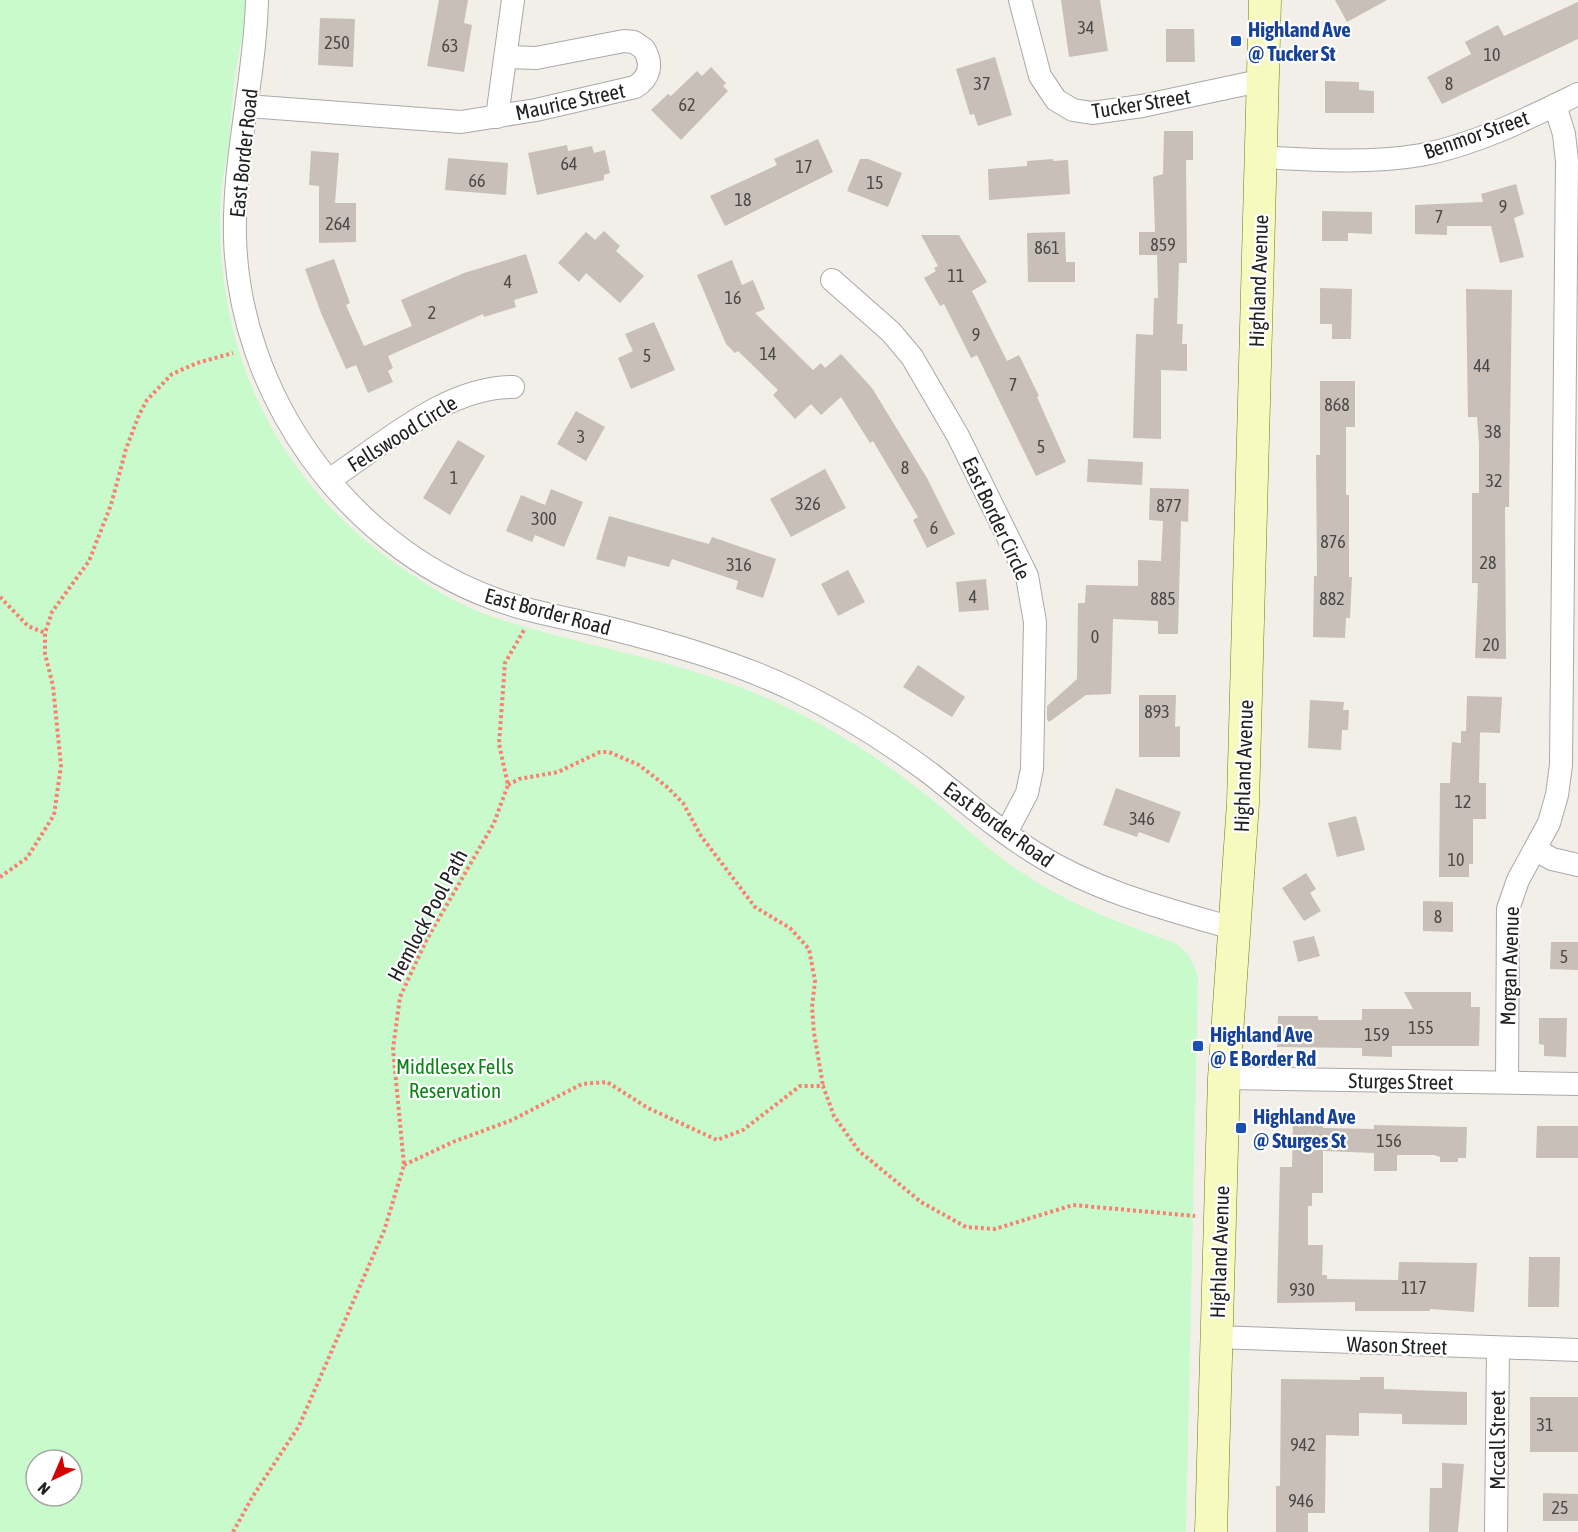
<svg xmlns="http://www.w3.org/2000/svg" width="1578" height="1532" font-family="'Asap Condensed',sans-serif">
<rect width="100%" height="100%" fill="#f2efe9"/>
<path fill="#c8facc" fill-rule="evenodd" d="M0 0H247C246 25 239 49 235 74 232 97 231 119 229 142 226 164 221 186 220 209 217 362 282 489 409 573 436 591 465 608 496 618 591 649 693 662 784 706 838 731 890 765 936 803 965 827 993 854 1024 874 1070 905 1123 924 1175 943 1189 952 1194 963 1198 978L1186 1532H0ZM36 1460H72V1496H36Z"/>
<g fill="#c7bfb8">
<polygon points="439,0 468,0 464,23 472,25 464,72 427,66"/>
<polygon points="1061,0 1100,0 1108,51 1069,57"/>
<polygon points="1335,0 1387,0 1347,22"/>
<polygon points="1578,2 1578,39 1442,104 1427,77 1471,54 1465,42 1498,25 1504,36"/>
<polygon points="320,18 355,19 353,67 318,65"/>
<polygon points="1166,29 1194,29 1195,62 1166,62"/>
<polygon points="995,57 1012,115 978,126 974,114 970,115 956,69"/>
<polygon points="711,67 726,83 723,86 728,91 681,140 651,110 668,94 671,96 697,71 702,76"/>
<polygon points="1325,81 1359,82 1359,90 1374,91 1374,113 1325,113"/>
<polygon points="1164,131 1193,131 1193,160 1186,160 1187,263 1179,263 1177,324 1183,324 1182,344 1187,344 1187,371 1161,370 1161,439 1133,438 1136,334 1153,335 1154,298 1158,298 1157,255 1139,255 1139,232 1155,232 1153,177 1163,174"/>
<polygon points="818,139 833,172 725,226 710,196 777,165 774,159"/>
<polygon points="567,145 568,151 592,146 594,153 605,150 610,173 604,175 604,180 537,195 528,153"/>
<polygon points="311,151 339,153 335,203 356,203 356,242 319,243 319,186 309,185"/>
<polygon points="448,158 508,163 506,195 445,190"/>
<polygon points="860,159 868,159 902,173 888,207 847,191"/>
<polygon points="1053,159 1053,161 1068,160 1070,194 989,200 988,169 1027,166 1027,161"/>
<polygon points="1516,184 1524,214 1514,218 1524,257 1500,263 1491,226 1447,226 1447,235 1415,234 1415,205 1483,202 1481,194"/>
<polygon points="1322,211 1372,212 1372,234 1348,233 1348,241 1322,241"/>
<polygon points="604,231 620,246 616,251 644,276 620,303 586,273 579,282 558,263 586,232 595,240"/>
<polygon points="1065,232 1066,262 1075,262 1075,282 1028,282 1027,233"/>
<polygon points="921,235 959,235 987,282 972,291 1007,361 1019,355 1039,396 1037,397 1066,462 1036,476 977,355 971,358 944,304 940,306 924,278 936,271 934,268 938,266"/>
<polygon points="526,254 538,293 514,300 516,307 484,317 483,314 388,356 393,368 388,371 393,382 368,393 356,365 346,369 321,313 305,269 334,259 350,303 346,305 364,346 412,326 401,300 464,273"/>
<polygon points="732,260 742,285 753,280 765,309 755,313 813,370 821,363 825,368 841,354 872,388 927,478 955,534 927,548 913,520 918,517 873,441 870,443 841,397 821,415 811,404 795,419 773,395 778,390 738,351 735,353 726,344 697,275"/>
<polygon points="1320,288 1352,289 1351,339 1332,339 1332,324 1320,324"/>
<polygon points="1466,289 1512,290 1509,507 1505,507 1506,659 1475,658 1478,583 1472,583 1472,493 1479,493 1479,444 1477,417 1468,417"/>
<polygon points="654,322 675,370 631,389 618,358 633,351 625,334"/>
<polygon points="1320,381 1355,381 1355,427 1346,427 1346,495 1349,495 1349,577 1352,577 1350,618 1346,618 1345,638 1313,637 1314,576 1317,576 1316,455 1320,455"/>
<polygon points="576,411 605,427 586,461 557,444"/>
<polygon points="458,440 485,456 450,515 423,498"/>
<polygon points="1088,459 1143,462 1142,485 1087,482"/>
<polygon points="825,469 846,508 791,537 770,499"/>
<polygon points="1150,488 1189,489 1188,522 1181,521 1178,634 1158,634 1158,621 1113,619 1111,694 1086,695 1049,722 1047,719 1047,706 1077,679 1078,603 1085,603 1086,585 1138,586 1138,560 1161,561 1163,521 1149,520"/>
<polygon points="551,489 583,502 564,547 535,535 532,542 506,531 521,495 545,505"/>
<polygon points="609,516 709,544 712,537 776,559 763,598 736,589 738,581 672,559 669,567 628,556 625,567 596,559"/>
<polygon points="848,570 865,602 838,616 821,584"/>
<polygon points="986,579 989,610 959,612 956,582"/>
<polygon points="918,665 965,697 952,717 903,687"/>
<polygon points="1139,695 1176,695 1175,727 1180,726 1180,757 1139,757"/>
<polygon points="1467,696 1502,697 1500,733 1472,732 1480,732 1479,783 1486,783 1486,819 1473,819 1473,864 1469,864 1469,877 1439,877 1440,783 1450,783 1452,742 1461,743 1461,731 1466,731"/>
<polygon points="1310,700 1344,702 1343,710 1349,710 1348,730 1342,730 1341,750 1308,748"/>
<polygon points="1116,788 1181,812 1169,843 1139,832 1137,837 1103,825"/>
<polygon points="1356,816 1365,850 1337,857 1328,823"/>
<polygon points="1306,873 1316,889 1310,893 1321,911 1304,921 1282,888"/>
<polygon points="1423,901 1453,902 1453,932 1423,931"/>
<polygon points="1314,936 1320,956 1298,962 1293,941"/>
<polygon points="1551,942 1578,942 1578,970 1550,969"/>
<polygon points="1404,992 1471,992 1471,1007 1480,1007 1479,1046 1392,1046 1392,1057 1362,1056 1362,1048 1277,1047 1278,1016 1318,1016 1318,1020 1362,1020 1362,1009 1413,1009"/>
<polygon points="1539,1018 1567,1018 1566,1057 1544,1056 1544,1045 1539,1044"/>
<polygon points="1293,1122 1323,1123 1323,1128 1374,1129 1374,1125 1467,1127 1466,1158 1458,1158 1458,1162 1440,1162 1440,1157 1434,1155 1397,1155 1397,1171 1374,1171 1374,1153 1323,1151 1323,1193 1312,1193 1312,1206 1308,1206 1308,1245 1323,1245 1322,1275 1327,1275 1327,1279 1398,1280 1399,1262 1477,1263 1474,1312 1430,1309 1430,1311 1355,1311 1355,1302 1277,1303 1280,1167 1292,1167"/>
<polygon points="1537,1126 1578,1126 1578,1158 1536,1158"/>
<polygon points="1529,1257 1560,1257 1559,1307 1528,1307"/>
<polygon points="1360,1377 1384,1377 1384,1389 1467,1392 1467,1425 1402,1424 1402,1414 1359,1413 1359,1436 1326,1435 1325,1513 1308,1513 1308,1532 1276,1532 1276,1486 1280,1486 1281,1379 1360,1380"/>
<rect x="1530" y="1397" width="48" height="55"/>
<polygon points="1442,1463 1464,1464 1458,1532 1429,1532 1430,1488 1442,1488"/>
<polygon points="1543,1493 1578,1494 1578,1521 1543,1521"/>
</g>
<g fill="none" stroke-linecap="round" stroke-linejoin="round">
<defs>
<g id="street">
<path d="M257 0C255 79 233 158 235 237 239 394 345 543 492 598 528 612 567 618 604 627 668 643 733 661 794 690 842 713 888 742 931 774 965 801 998 830 1035 853 1097 892 1166 909 1236 929"/>
<polyline points="1020,0 1040,76 1056,100 1073,110 1092,113 1142,106 1264,80"/>
<path d="M248 106 461 122 536 110 635 87C650 78 653 64 644 49L634 42 624 41 536 58 506 57"/>
<polyline points="497,117 513,0"/>
<path d="M1261 157C1314 160 1368 164 1421 155 1475 145 1529 118 1578 94"/>
<polyline points="832,280 891,332 912,357 958,436 1027,576 1035,622 1032,769 1027,793 1006,833"/>
<path d="M329 480C384 444 445 387 513 387"/>
<polyline points="1536,850 1552,859 1578,865"/>
<polyline points="1224,1078 1578,1084"/>
<polyline points="1507,1082 1508,909 1518,880 1549,823 1557,795 1561,765 1567,161 1564,134 1555,105"/>
<polyline points="1215,1337 1578,1350"/>
<polyline points="1496,1532 1498,1348"/>
</g>
<polyline id="secondary" points="1211,1532 1224,1078 1243,803 1265,0"/>
</defs>
<use href="#street" stroke="#a9a9a9" stroke-width="24"/>
<use href="#secondary" stroke="#707d05" stroke-width="33"/>
<g stroke="#fa8072" stroke-width="4" stroke-dasharray="3 3" stroke-linecap="butt">
<polyline points="0,597 28,626 45,633"/>
<polyline points="508,785 519,779 558,772 600,752 609,752 639,765 666,786 683,803 701,836 755,907 790,928 809,949 815,981 812,1007 814,1033 823,1086"/>
<polyline points="0,877 27,858 54,815 61,766 53,686 45,654 45,633 52,612 89,561 111,505 126,449 139,415 147,400 172,374 197,363 233,353"/>
<polyline points="404,1165 453,1142 512,1120 582,1084 607,1082 648,1108 717,1140 743,1130 800,1086 823,1086 834,1116 859,1151 921,1202 966,1227 995,1229 1073,1205 1195,1216"/>
<polyline points="233,1532 253,1496 299,1426 384,1231 404,1165 393,1049 400,997 426,941 494,823 508,785 499,744 505,663 524,630"/>
</g>
<use href="#street" stroke="#fff" stroke-width="22"/>
<use href="#secondary" stroke="#f7fabf" stroke-width="32"/>
</g>
<g fill="#1a4fb4" stroke="#fff" stroke-width="2">
<rect x="1230" y="35" width="12" height="12" rx="3"/>
<rect x="1192" y="1040" width="12" height="12" rx="3"/>
<rect x="1235" y="1122" width="12" height="12" rx="3"/>
</g>
<g text-anchor="middle" dominant-baseline="central" stroke-width="4.5" stroke-linejoin="round" paint-order="stroke">
<g font-size="18" fill="#4b4948">
<text x="1086" y="27">34</text>
<text x="337" y="42">250</text>
<text x="450" y="45">63</text>
<text x="1492" y="54">10</text>
<text x="982" y="83">37</text>
<text x="1449" y="83">8</text>
<text x="687" y="104">62</text>
<text x="569" y="163">64</text>
<text x="804" y="166">17</text>
<text x="477" y="180">66</text>
<text x="875" y="182">15</text>
<text x="743" y="199">18</text>
<text x="1503" y="206">9</text>
<text x="1439" y="216">7</text>
<text x="338" y="223">264</text>
<text x="1163" y="244">859</text>
<text x="1047" y="247">861</text>
<text x="956" y="275">11</text>
<text x="508" y="281">4</text>
<text x="733" y="297">16</text>
<text x="432" y="312">2</text>
<text x="976" y="334">9</text>
<text x="768" y="353">14</text>
<text x="647" y="355">5</text>
<text x="1482" y="365">44</text>
<text x="1013" y="384">7</text>
<text x="1337" y="404">868</text>
<text x="1493" y="431">38</text>
<text x="581" y="436">3</text>
<text x="1041" y="446">5</text>
<text x="905" y="467">8</text>
<text x="454" y="477">1</text>
<text x="1494" y="480">32</text>
<text x="808" y="503">326</text>
<text x="1169" y="505">877</text>
<text x="544" y="518">300</text>
<text x="934" y="527">6</text>
<text x="1333" y="541">876</text>
<text x="1488" y="562">28</text>
<text x="739" y="564">316</text>
<text x="973" y="596">4</text>
<text x="1163" y="598">885</text>
<text x="1332" y="598">882</text>
<text x="1095" y="636">0</text>
<text x="1491" y="644">20</text>
<text x="1157" y="711">893</text>
<text x="1463" y="801">12</text>
<text x="1142" y="818">346</text>
<text x="1456" y="859">10</text>
<text x="1438" y="916">8</text>
<text x="1564" y="956">5</text>
<text x="1421" y="1027">155</text>
<text x="1377" y="1034">159</text>
<text x="1389" y="1140">156</text>
<text x="1414" y="1287">117</text>
<text x="1302" y="1289">930</text>
<text x="1545" y="1424">31</text>
<text x="1303" y="1444">942</text>
<text x="1301" y="1500">946</text>
<text x="1560" y="1507">25</text>
</g>
<g font-size="21" font-weight="bold" fill="#164399" stroke="#fff" text-anchor="start">
<text x="1248" y="29">Highland Ave<tspan x="1248" dy="24">@ Tucker St</tspan></text>
<text x="1210" y="1034">Highland Ave<tspan x="1210" dy="24">@ E Border Rd</tspan></text>
<text x="1253" y="1116">Highland Ave<tspan x="1253" dy="24">@ Sturges St</tspan></text>
</g>
<g font-size="21" fill="#222" stroke="#fff">
<text transform="translate(570 101) rotate(-12)">Maurice Street</text>
<text transform="translate(1141 103) rotate(-9)">Tucker Street</text>
<text transform="translate(1476 134) rotate(-19)">Benmor Street</text>
<text transform="translate(243 153) rotate(-84)">East Border Road</text>
<text transform="translate(1258 281) rotate(-88)">Highland Avenue</text>
<text transform="translate(402 433) rotate(-32)">Fellswood Circle</text>
<text transform="translate(997 518) rotate(65)">East Border Circle</text>
<text transform="translate(548 611) rotate(15)">East Border Road</text>
<text transform="translate(1243 766) rotate(-88)">Highland Avenue</text>
<text transform="translate(999 824) rotate(36)">East Border Road</text>
<text transform="translate(427 915) rotate(-62)">Hemlock Pool Path</text>
<text transform="translate(1509 966) rotate(-88)">Morgan Avenue</text>
<text transform="translate(1401 1081) rotate(1)">Sturges Street</text>
<text transform="translate(1219 1252) rotate(-88)">Highland Avenue</text>
<text transform="translate(1397 1345) rotate(2)">Wason Street</text>
<text transform="translate(1497 1440) rotate(-90)">Mccall Street</text>
</g>
<g font-size="21" fill="#0c8416" stroke="#fff">
<text x="455" y="1066">Middlesex Fells<tspan x="455" dy="24">Reservation</tspan></text>
</g>
</g>
<g transform="translate(54 1478) rotate(224)"><circle r="28" fill="#ffffff" stroke="#a7a7a7" stroke-width="1.5"/>
<path d="M0-4.5L10 22L0 15L-10 22Z" fill="#d40000"/>
<text y="-9" font-size="16" font-weight="bold" text-anchor="middle" fill="#222222">N</text>
</g>
</svg>
